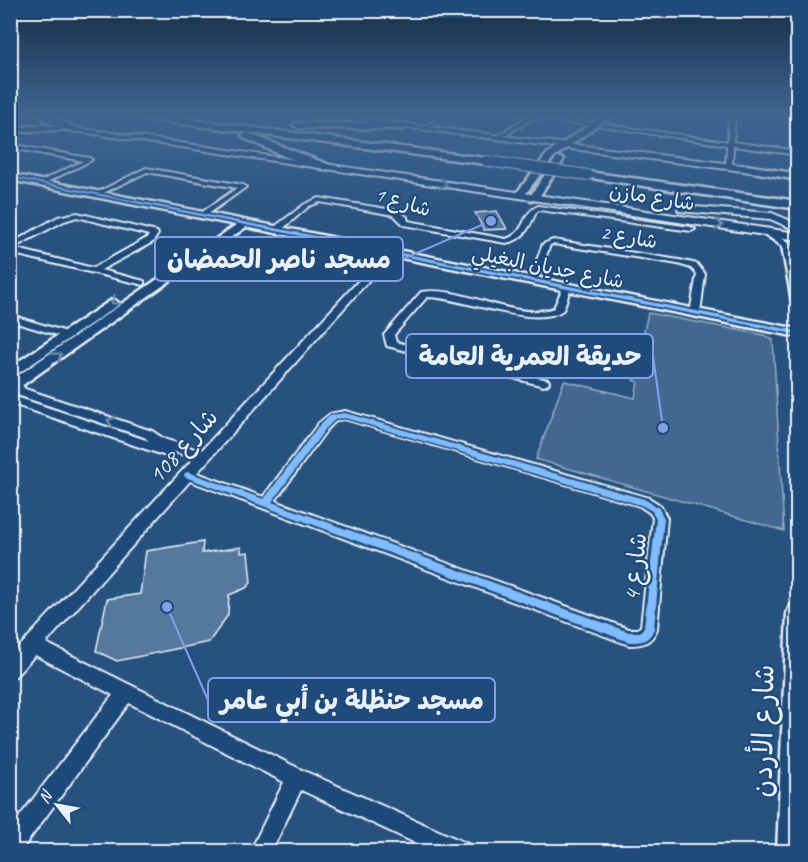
<svg xmlns="http://www.w3.org/2000/svg" width="808" height="862" font-family="Caveat,'Playpen Sans Arabic',sans-serif">
<rect width="100%" height="100%" fill="#27517f"/>
<filter id="ink" filterUnits="userSpaceOnUse"><feTurbulence type="fractalNoise" baseFrequency=".0167" numOctaves="2"/><feDisplacementMap in="SourceGraphic" scale="12" xChannelSelector="R" yChannelSelector="G"/><feConvolveMatrix kernelMatrix="1 2 1 2 8 2 1 2 1" color-interpolation-filters="sRGB"/></filter>
<g filter="url(#ink)">
<polygon fill="#436891" stroke="#96acc4" stroke-width="1.5" points="648,313 764,335 773,340 784,531 536,459 564,381 635,398 638,382 633,380"/>
<g fill="#57789d" stroke="#e8f1f8" stroke-width="1.5">
<polygon points="497,211 507,229 484,230 475,213"/>
<polygon points="203,542 202,553 241,547 241,553 248,552 251,583 246,588 229,595 228,615 209,642 117,661 96,651 107,599 140,594 146,551"/>
</g>
<g fill="none" stroke-linecap="round" stroke-linejoin="round">
<defs>
<g id="street">
<polygon points="396,114 402,114 392,120 388,120 388,118"/>
<polygon points="448,114 455,114 426,129 421,128"/>
<polygon points="513,114 537,114 537,115 597,124 594,126 533,118 501,138 497,138 497,136 527,117"/>
<polygon points="729,114 735,114 733,142 798,151 798,155 733,146 732,166 729,168 726,166 727,145 600,126 603,124 728,142"/>
<polygon points="10,144 89,158 92,160 41,185 38,183 39,182 83,161 10,148"/>
<polygon points="146,168 243,185 246,187 204,217 200,215 201,213 237,188 147,172 99,195 94,194"/>
<path d="M319 198 399 211 407 217 408 221 506 239C527 233 521 213 538 206L691 227 695 229 691 231 539 210 536 212C529 228 524 240 506 243L404 225 394 215 320 202 309 206 279 232H273V228L305 204Z"/>
<path d="M77 213 157 232 158 234 153 242 101 270 144 281V285L10 253V244L58 217ZM77 217 149 235 147 238 93 268 13 248 64 221Z"/>
<polygon points="553,240 679,260 697,264 705,274 700,313 695,316 690,313 697,274 691,268 678,264 553,244 550,245 537,281 530,283 529,281 543,244"/>
<path d="M387 250 394 252 197 473 263 497 319 423 330 414 345 411 649 498 660 505 667 518 657 629C651 643 643 645 629 645L190 481 46 643 304 771 468 844 470 852H435L301 790 271 852H250L284 782 129 703 20 852H10V829L113 695 35 655 16 676 10 678V657L194 458 172 451 170 454 166 456 10 403V395L149 441 144 437 17 395 11 385 12 382H20L25 389 152 431 164 439 201 451ZM345 419 640 506 650 513 653 518 641 626 638 629H629L275 501 327 429 337 420Z"/>
<path d="M567 284 571 287 563 310C537 330 461 297 427 297L394 335 396 342 548 380 549 382 548 384 544 386 387 346 384 335 421 292C464 285 513 322 554 308L563 287Z"/>
<polygon points="10,315 70,333 72,335 67,338 10,321"/>
</g>
<g id="secondary">
<polygon points="605,114 621,116 610,116 553,158 523,197 517,197 515,195 547,154"/>
<polygon points="44,125 78,129 10,132 10,128"/>
<polygon points="557,157 564,159 537,200 531,200 529,198"/>
<polygon points="10,174 798,329 798,337 246,227 10,394 10,381 236,225 10,180"/>
<polygon points="766,231 774,231 792,245 798,269 798,305 792,301 782,246 766,235"/>
<polygon points="113,299 119,303 117,306 10,379 10,367"/>
<polygon points="798,603 798,852 777,852 787,613 790,606"/>
</g>
<g id="primary">
<polygon points="302,114 323,114 766,168 771,171 766,174"/>
<polygon points="71,127 798,233 798,240 74,131"/>
<polygon points="683,206 772,213 798,224 798,231 770,219 679,211 678,209"/>
</g>
<g id="highway">
<polygon points="39,114 48,114 79,129 74,132 47,122"/>
<polygon points="126,114 149,114 486,158 491,161 486,164 130,117"/>
<polygon points="295,123 405,123 410,126 405,129 298,128 293,125"/>
<polygon points="247,133 330,165 331,167 326,170 286,157 244,138 242,136"/>
<polygon points="746,165 798,174 798,180 742,170 742,166"/>
<polygon points="588,172 798,201 798,209 584,177 584,173"/>
</g>
</defs>
<use href="#street" stroke="#e8f1f8" stroke-width="4"/>
<use href="#secondary" stroke="#e8f1f8" stroke-width="5"/>
<use href="#primary" stroke="#e8f1f8" stroke-width="4"/>
<use href="#highway" stroke="#e8f1f8" stroke-width="5"/>
<use href="#street" fill="#1f4a7a" fill-rule="evenodd"/>
<use href="#secondary" fill="#1f4a7a" fill-rule="evenodd"/>
<use href="#primary" fill="#1f4a7a" fill-rule="evenodd"/>
<use href="#highway" fill="#1f4a7a" fill-rule="evenodd"/>
<defs>
<polyline id="highway-bridge" points="486,161 588,175"/>
</defs>
<use href="#highway-bridge" stroke="#e8f1f8" stroke-width="12" stroke-linecap="butt"/>
<use href="#highway-bridge" stroke="#1f4a7a" stroke-width="10"/>
<defs>
<g id="cycleway">
<polygon points="10,176 798,331 798,335 10,178"/>
<path d="M345 413 644 499 658 507 664 518 654 629C648 642 642 642 629 642L185 477 184 475 185 473 188 472 264 499 320 424 331 415ZM345 418 641 505 652 511 656 518 644 627 640 632H629L272 502 326 428 336 419Z"/>
</g>
</defs>
<use href="#cycleway" stroke="#1f4a7a" stroke-width="3"/>
<use href="#cycleway" fill="#80bcff" fill-rule="evenodd"/>
</g>
<defs><path id="oneway-chevron" d="M-2-3.5L2.5 0L-2 3.5" fill="none" stroke-width="1.6" stroke-linecap="round" stroke-linejoin="round" transform="scale(1.5)"/></defs>
<g stroke="#6f8dac">
<use href="#oneway-chevron" transform="translate(443 184) rotate(8)"/>
<use href="#oneway-chevron" transform="translate(719 225) rotate(9)"/>
<use href="#oneway-chevron" transform="translate(115 301) rotate(145)"/>
<use href="#oneway-chevron" transform="translate(58 356) rotate(-35)"/>
<use href="#oneway-chevron" transform="translate(111 421) rotate(-161)"/>
</g>
</g>
<linearGradient id="sky" x2="0" y2="1"><stop stop-color="#152d46"/><stop offset="0.49" stop-color="#416590"/><stop offset="1" stop-color="#416590" stop-opacity="0"/></linearGradient>
<rect width="808" height="234" fill="url(#sky)"/>
<g text-anchor="middle" dominant-baseline="central" stroke-width="4.5" stroke-linejoin="round" paint-order="stroke">
<g font-size="20" fill="#e8f1f8" stroke="#1f4a7a">
<text transform="translate(652 197) rotate(9)">شارع مازن</text>
<text transform="translate(403 202) rotate(17)">شارع 1</text>
<text transform="translate(629 237) rotate(10)">شارع 2</text>
<text transform="translate(548 267) rotate(11)">شارع جديان البغيلي</text>
</g>
<g font-size="24" fill="#e8f1f8" stroke="#1f4a7a">
<text transform="translate(183 446) rotate(-48)">شارع 108</text>
<text transform="translate(635 567) rotate(-84)">شارع 4</text>
</g>
<g font-size="28" fill="#e8f1f8" stroke="#1f4a7a">
<text transform="translate(763 731) rotate(-89)">شارع الأردن</text>
</g>
</g>
<path fill="none" stroke="#82a0e8" stroke-width="2" d="M491 221L403 259M663 428L653 356M167 607L208 700"/>
<g fill="#82a0e8" stroke="#1f4a7a" stroke-width="2">
<circle cx="491" cy="221" r="6"/>
<circle cx="663" cy="428" r="6"/>
<circle cx="167" cy="607" r="6"/>
</g>
<g fill="#1f4a7a" stroke="#82a0e8" stroke-width="2">
<rect x="155" y="237" width="248" height="44" rx="6"/>
<rect x="406" y="334" width="247" height="44" rx="6"/>
<rect x="208" y="678" width="287" height="44" rx="6"/>
</g>
<g font-size="26" text-anchor="middle" font-weight="bold" fill="#e8f1f8">
<text x="279" y="268">مسجد ناصر الحمضان</text>
<text x="530" y="365">حديقة العمرية العامة</text>
<text x="352" y="709">مسجد حنظلة بن أبي عامر</text>
</g>
<rect width="808" height="862" fill="none" stroke="#1f4a7a" stroke-width="36"/>
<rect x="18" y="18" width="772" height="826" fill="none" stroke="#e8f1f8" stroke-width="2" filter="url(#ink)"/>
<g transform="translate(57 805) rotate(301)" stroke="#1f4a7a" stroke-width="4.5" paint-order="stroke">
<path d="M0-4.5L10 22L0 15L-10 22Z" fill="#e8f1f8"/>
<text y="-9" font-size="16" font-weight="bold" text-anchor="middle" fill="#e8f1f8">N</text>
</g>
</svg>
